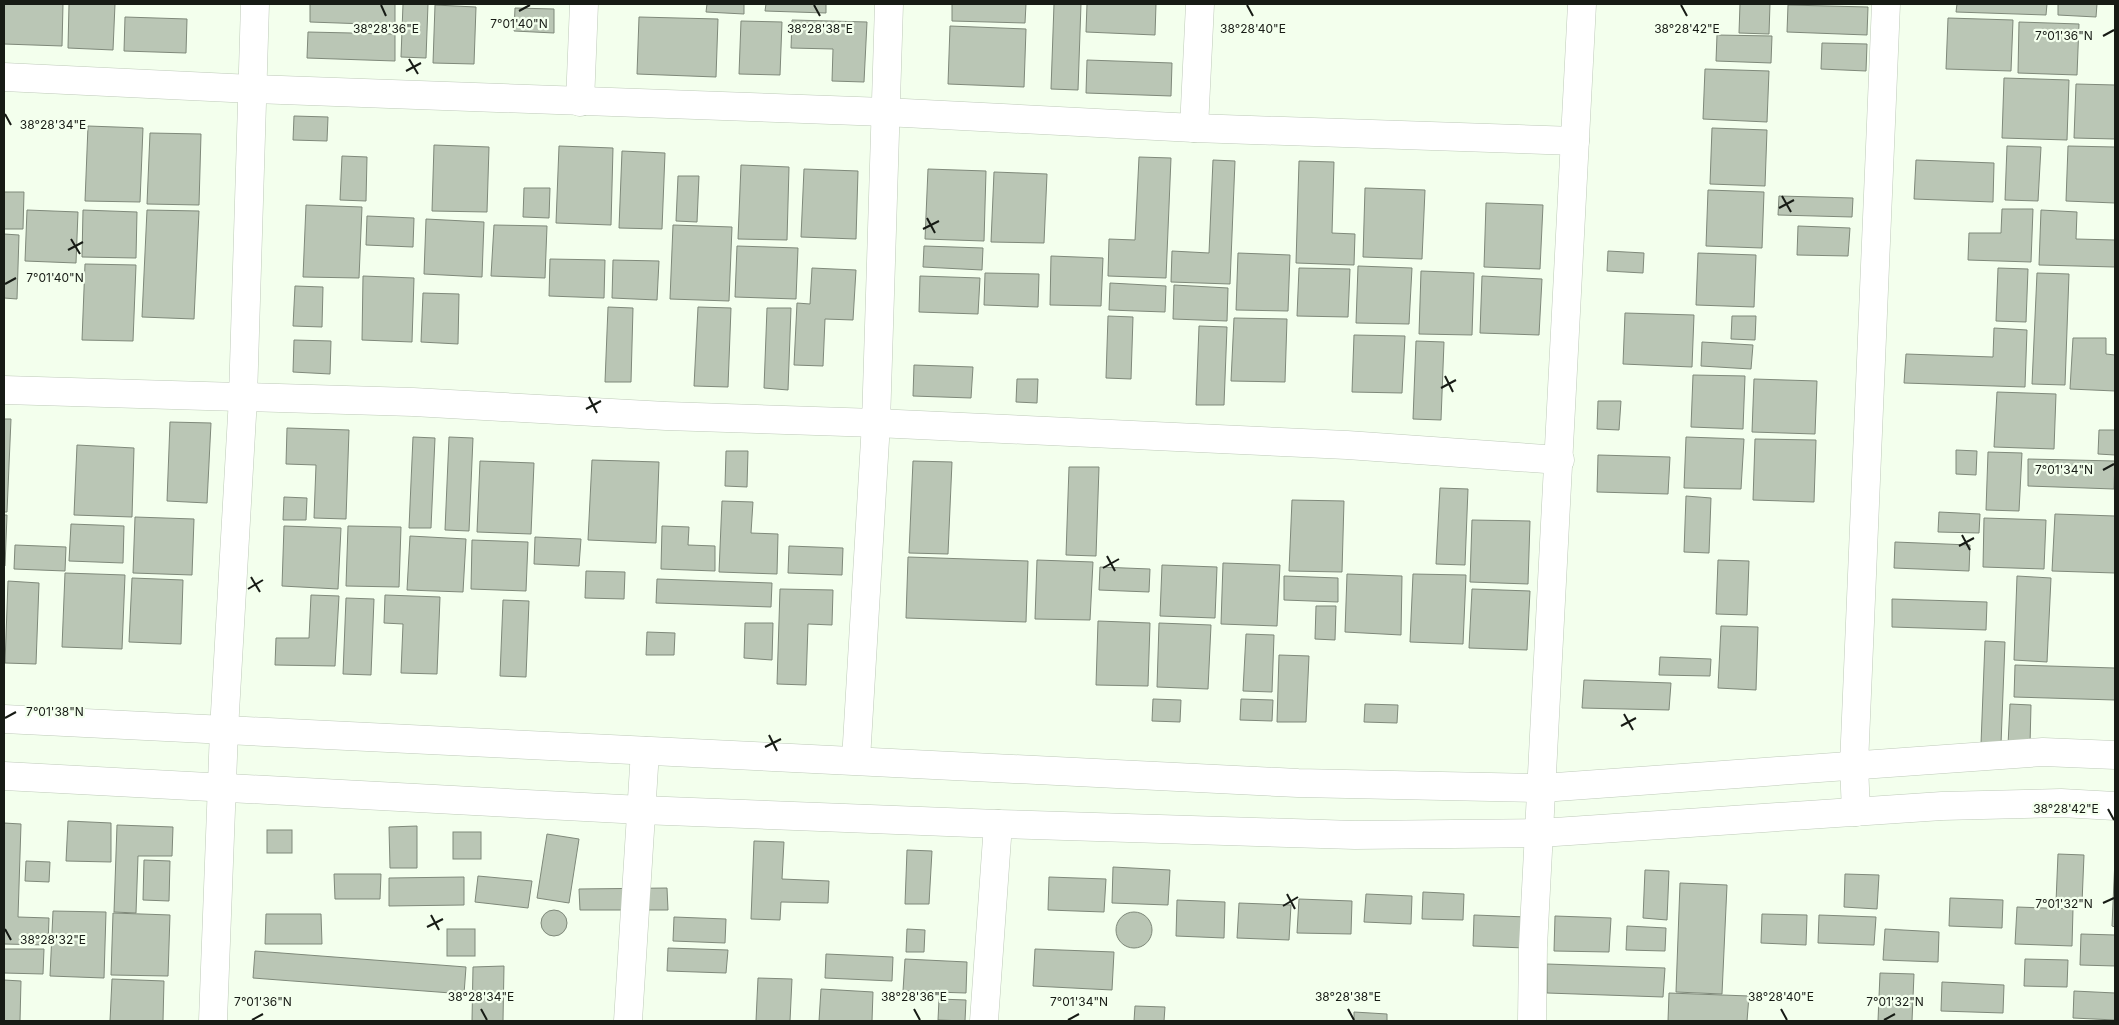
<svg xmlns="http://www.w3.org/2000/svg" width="2119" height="1025" font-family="Inter,sans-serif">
<rect width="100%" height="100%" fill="#f3ffed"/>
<g fill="#bac6b5" stroke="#7f897a">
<polygon points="4,4 63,4 62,46 4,44"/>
<polygon points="69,4 115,4 113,50 68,48"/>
<polygon points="310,4 395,4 395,25 310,22"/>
<polygon points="403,4 428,4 426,58 401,57"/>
<polygon points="707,4 744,4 744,14 706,12"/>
<polygon points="766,4 826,4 826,13 765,11"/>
<polygon points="952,4 1026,4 1025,23 952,21"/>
<polygon points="1054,4 1081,4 1078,90 1051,89"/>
<polygon points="1087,4 1156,4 1155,35 1086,32"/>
<polygon points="1740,4 1770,4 1769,34 1739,33"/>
<polygon points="1957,4 2047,4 2046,15 1956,12"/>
<polygon points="2058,4 2097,4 2096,17 2058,15"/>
<polygon points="435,5 476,7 474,64 433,63"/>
<polygon points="1788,5 1868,7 1867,35 1787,32"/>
<polygon points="515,8 554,9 554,33 514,31"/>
<polygon points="125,17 187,19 186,53 124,51"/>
<polygon points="639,17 718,19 716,77 637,74"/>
<polygon points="1948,18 2013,20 2011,71 1946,69"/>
<polygon points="792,20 867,22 864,82 832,81 833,49 791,48"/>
<polygon points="741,21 782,22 780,75 739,74"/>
<polygon points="2019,22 2079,24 2077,75 2018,73"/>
<polygon points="950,26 1026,29 1024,87 948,84"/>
<polygon points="308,32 395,34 395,61 307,58"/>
<polygon points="1717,35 1772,36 1771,63 1716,61"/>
<polygon points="1822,43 1867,44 1866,71 1821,69"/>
<polygon points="1087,60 1172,63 1171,96 1086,93"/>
<polygon points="1705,69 1769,71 1767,122 1703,119"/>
<polygon points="2004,78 2069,80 2067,140 2002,138"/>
<polygon points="2076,84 2115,85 2115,139 2074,138"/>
<polygon points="294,116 328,117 327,141 293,140"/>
<polygon points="88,126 143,128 140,202 85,201"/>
<polygon points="1712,128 1767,130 1765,186 1710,184"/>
<polygon points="150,133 201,134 199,205 147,204"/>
<polygon points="434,145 489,147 487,212 432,211"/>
<polygon points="559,146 613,148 611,225 556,223"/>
<polygon points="2007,146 2041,147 2038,201 2005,200"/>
<polygon points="2068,146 2115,147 2115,203 2066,201"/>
<polygon points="622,151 665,153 662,229 619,228"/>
<polygon points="342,156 367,157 366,201 340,200"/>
<polygon points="1139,157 1171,158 1166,278 1108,276 1109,239 1135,240"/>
<polygon points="1213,160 1235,161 1230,284 1171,282 1172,251 1209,253"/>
<polygon points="1916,160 1994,163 1993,202 1914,199"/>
<polygon points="1299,161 1334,162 1332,233 1355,234 1354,265 1296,263"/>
<polygon points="741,165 789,167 787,240 738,239"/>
<polygon points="804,169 858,171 856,239 801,237"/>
<polygon points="928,169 986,171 984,241 925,239"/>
<polygon points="994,172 1047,174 1044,243 991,242"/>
<polygon points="678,176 699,176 697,222 676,221"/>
<polygon points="524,188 550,188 549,218 523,217"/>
<polygon points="1365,188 1425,190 1422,259 1363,257"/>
<polygon points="1708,190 1764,192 1762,248 1706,246"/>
<polygon points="4,192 24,192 23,229 4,229"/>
<polygon points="1779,196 1853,198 1852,217 1778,215"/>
<polygon points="1486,203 1543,205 1540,269 1484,267"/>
<polygon points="306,205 362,207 359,278 303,277"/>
<polygon points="2002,209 2033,209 2031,262 1968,260 1969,233 2001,233"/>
<polygon points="27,210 78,212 76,263 25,261"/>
<polygon points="83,210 137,212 136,258 82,257"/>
<polygon points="147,210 199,211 194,319 142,317"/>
<polygon points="2041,210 2077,212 2076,239 2115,240 2115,267 2039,265"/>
<polygon points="367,216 414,218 413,247 366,245"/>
<polygon points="426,219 484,222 482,277 424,274"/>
<polygon points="494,225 547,226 545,278 491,276"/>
<polygon points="673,225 732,227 729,301 670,299"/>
<polygon points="1798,226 1850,228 1848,256 1797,255"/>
<polygon points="4,234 19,235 17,299 4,298"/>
<polygon points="737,246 798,248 796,299 735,297"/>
<polygon points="924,246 983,248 982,270 923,267"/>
<polygon points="1608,251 1644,253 1643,273 1607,271"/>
<polygon points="1238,253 1290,255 1288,311 1236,310"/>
<polygon points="1698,253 1756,255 1754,307 1696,305"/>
<polygon points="1051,256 1103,258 1101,306 1050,305"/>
<polygon points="550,259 605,260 604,298 549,296"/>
<polygon points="613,260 659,261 657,300 612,298"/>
<polygon points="85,264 136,265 133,341 82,340"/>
<polygon points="1358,266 1412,268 1409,324 1356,323"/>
<polygon points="812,268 856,270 853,320 825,319 823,366 794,365 797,303 810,304"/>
<polygon points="1299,268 1350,269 1348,317 1297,316"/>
<polygon points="1998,268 2028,269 2026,322 1996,321"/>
<polygon points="1421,271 1474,273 1472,335 1419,334"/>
<polygon points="985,273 1039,274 1038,307 984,305"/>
<polygon points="2037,273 2069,274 2065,385 2032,384"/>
<polygon points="363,276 414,278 412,342 362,340"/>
<polygon points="920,276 980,278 978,314 919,312"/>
<polygon points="1482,276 1542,279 1539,335 1480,333"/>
<polygon points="1110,283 1166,286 1165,312 1109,310"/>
<polygon points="1174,285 1228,288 1227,321 1173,319"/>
<polygon points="295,286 323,287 322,327 293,326"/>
<polygon points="423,293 459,294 458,344 421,342"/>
<polygon points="608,307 633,308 631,382 605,382"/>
<polygon points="698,307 731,308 728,387 694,386"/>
<polygon points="767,308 791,308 788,390 764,388"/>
<polygon points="1625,313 1694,315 1692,367 1623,364"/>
<polygon points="1108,316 1133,317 1131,379 1106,378"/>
<polygon points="1732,316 1756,316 1755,340 1731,339"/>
<polygon points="1234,318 1287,319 1285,382 1231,381"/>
<polygon points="1199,326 1227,327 1224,405 1196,405"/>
<polygon points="1994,328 2027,330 2025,387 1904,383 1906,354 1993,357"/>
<polygon points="1354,335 1405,336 1402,393 1352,392"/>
<polygon points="2073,338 2106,338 2106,354 2115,355 2115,391 2070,389"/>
<polygon points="294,340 331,341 330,374 293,372"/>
<polygon points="1416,341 1444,342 1441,420 1413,419"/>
<polygon points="1702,342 1753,345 1751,369 1701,366"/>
<polygon points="914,365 973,367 971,398 913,396"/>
<polygon points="1693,375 1745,376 1743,429 1691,427"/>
<polygon points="1017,379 1038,379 1037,403 1016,402"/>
<polygon points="1754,379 1817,381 1815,434 1752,432"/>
<polygon points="1997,392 2056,394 2054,449 1994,447"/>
<polygon points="1598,401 1621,401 1619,430 1597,429"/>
<polygon points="4,419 11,419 7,512 4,512"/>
<polygon points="170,422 211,423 207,503 167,501"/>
<polygon points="287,428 349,430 346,519 314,518 316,465 286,464"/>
<polygon points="2099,430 2115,430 2115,455 2098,454"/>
<polygon points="413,437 435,438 431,528 409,528"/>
<polygon points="449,437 473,438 469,531 445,530"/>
<polygon points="1686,437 1744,439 1741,489 1684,488"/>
<polygon points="1755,439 1816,440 1814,502 1753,500"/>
<polygon points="77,445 134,448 132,517 74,515"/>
<polygon points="1956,450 1977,451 1976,475 1956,474"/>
<polygon points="726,451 748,451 747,487 725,486"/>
<polygon points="1988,452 2022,453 2019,511 1986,510"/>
<polygon points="1598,455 1670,457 1668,494 1597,492"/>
<polygon points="2028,459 2115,461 2114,489 2028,486"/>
<polygon points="592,460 659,462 656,543 588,540"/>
<polygon points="480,461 534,463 531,534 477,532"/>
<polygon points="913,461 952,462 948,554 909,553"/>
<polygon points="1069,467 1099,467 1096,556 1066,555"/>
<polygon points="1440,488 1468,489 1465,565 1436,564"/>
<polygon points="1686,496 1711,498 1709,553 1684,552"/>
<polygon points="284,497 307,498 306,520 283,520"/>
<polygon points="1292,500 1344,501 1342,572 1289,571"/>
<polygon points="722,501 753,502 751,533 778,534 777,574 719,572"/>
<polygon points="1939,512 1980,514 1979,533 1938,532"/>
<polygon points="2055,514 2115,516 2115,573 2052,571"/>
<polygon points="4,515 7,515 5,566 4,566"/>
<polygon points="135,517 194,519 192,575 133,573"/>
<polygon points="1984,518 2046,520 2044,569 1983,567"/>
<polygon points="1472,520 1530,521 1528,584 1470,582"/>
<polygon points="71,524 124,526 123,563 69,561"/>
<polygon points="284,526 341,528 338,589 282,586"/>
<polygon points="348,526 401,527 399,587 346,586"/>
<polygon points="662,526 689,527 688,545 715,546 715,571 661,569"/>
<polygon points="410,536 466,539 463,592 407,590"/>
<polygon points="535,537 581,539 579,566 534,564"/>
<polygon points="472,540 528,542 526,591 471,589"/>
<polygon points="1895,542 1970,545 1969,571 1894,568"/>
<polygon points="15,545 66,547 65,571 14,569"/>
<polygon points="789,546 843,548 842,575 788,573"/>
<polygon points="908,557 1028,561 1026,622 906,618"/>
<polygon points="1037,560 1093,562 1090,620 1035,619"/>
<polygon points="1718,560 1749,561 1747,615 1716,614"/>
<polygon points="1223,563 1280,565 1277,626 1221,624"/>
<polygon points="1162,565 1217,567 1215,618 1160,616"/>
<polygon points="1100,567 1150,569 1149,592 1099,590"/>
<polygon points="586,571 625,572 624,599 585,598"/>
<polygon points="65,573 125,575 122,649 62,647"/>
<polygon points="1347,574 1402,576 1401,635 1345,632"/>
<polygon points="1413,574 1466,575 1463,644 1410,642"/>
<polygon points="1284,576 1338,578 1338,602 1284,600"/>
<polygon points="2017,576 2051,578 2047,662 2014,660"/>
<polygon points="132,578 183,580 181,644 129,642"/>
<polygon points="657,579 772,583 771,607 656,603"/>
<polygon points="8,581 39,583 36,664 5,663"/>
<polygon points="780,589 833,590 832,625 808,624 806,685 777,684"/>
<polygon points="1472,589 1530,591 1527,650 1469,648"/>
<polygon points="311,595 339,596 335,666 275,665 276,638 309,638"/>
<polygon points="385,595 440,597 437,674 401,673 403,624 384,623"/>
<polygon points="346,598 374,599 371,675 343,674"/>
<polygon points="1892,599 1987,602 1986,630 1892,627"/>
<polygon points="503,600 529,601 526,677 500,676"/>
<polygon points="1316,606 1336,606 1335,640 1315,639"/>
<polygon points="1098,621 1150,623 1148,686 1096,685"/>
<polygon points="745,623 773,623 772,660 744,658"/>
<polygon points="1159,623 1211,625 1208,689 1157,687"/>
<polygon points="1721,626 1758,627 1756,690 1718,688"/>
<polygon points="647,632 675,633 674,655 646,655"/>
<polygon points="1246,634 1274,635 1272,692 1243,691"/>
<polygon points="1985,641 2005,642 2001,744 1981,744"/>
<polygon points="1279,655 1309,656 1306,722 1277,722"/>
<polygon points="1660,657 1711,659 1710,676 1659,675"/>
<polygon points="2015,665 2115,668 2115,700 2014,697"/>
<polygon points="1584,680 1671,683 1669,710 1582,708"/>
<polygon points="1153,699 1181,700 1180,722 1152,721"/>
<polygon points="1241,699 1273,700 1272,721 1240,720"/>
<polygon points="1365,704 1398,705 1397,723 1364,722"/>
<polygon points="2010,704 2031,705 2030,745 2008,745"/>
<polygon points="68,821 111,823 111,862 66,861"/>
<polygon points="4,823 21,824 18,917 49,918 48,945 4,944"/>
<polygon points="117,825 173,827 172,856 138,856 136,913 114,912"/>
<polygon points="417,826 417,868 390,868 389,827"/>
<rect x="267" y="830" width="25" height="23"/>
<rect x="453" y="832" width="28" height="27"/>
<polygon points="547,834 579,839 569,903 537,898"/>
<polygon points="754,841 784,842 782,879 829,881 828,903 781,902 780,920 751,919"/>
<polygon points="907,850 932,851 929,904 905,904"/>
<polygon points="2058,854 2084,855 2082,903 2056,902"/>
<polygon points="2115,859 2115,927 2112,926"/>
<polygon points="144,860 170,861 169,901 143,900"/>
<polygon points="26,861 50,862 49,882 25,881"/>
<polygon points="1113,867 1170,870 1168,905 1112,903"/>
<polygon points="1645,870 1669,871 1667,920 1643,918"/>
<polygon points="334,874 381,874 380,899 335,899"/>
<polygon points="1845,874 1879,875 1877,909 1844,907"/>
<polygon points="478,876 532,881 528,908 475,902"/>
<polygon points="464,877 464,905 389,906 389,878"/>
<polygon points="1049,877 1106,879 1104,912 1048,910"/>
<polygon points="1680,883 1727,885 1722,994 1676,992"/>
<polygon points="667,888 668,910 580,910 579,889"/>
<polygon points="1423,892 1464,894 1463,920 1422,919"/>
<polygon points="1366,894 1412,896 1411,924 1364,922"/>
<polygon points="1950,898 2003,900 2002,928 1949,926"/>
<polygon points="1299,899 1352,901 1351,934 1297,933"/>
<polygon points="1177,900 1225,902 1224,938 1176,936"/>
<polygon points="1239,903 1291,905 1289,940 1237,938"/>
<polygon points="2017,907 2073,909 2072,946 2015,944"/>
<circle cx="554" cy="923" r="13"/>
<polygon points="53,911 106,912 104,978 50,976"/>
<circle cx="1134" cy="930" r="18"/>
<polygon points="113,913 170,915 168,976 111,975"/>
<polygon points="266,914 321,914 322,944 265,944"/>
<polygon points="1762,914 1807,915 1806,945 1761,943"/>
<polygon points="1474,915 1527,917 1525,948 1473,946"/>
<polygon points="1819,915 1876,917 1874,945 1818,943"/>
<polygon points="1555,916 1611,918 1609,952 1554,951"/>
<polygon points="674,917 726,919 725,943 673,941"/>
<polygon points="1627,926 1666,928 1665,951 1626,950"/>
<rect x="447" y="929" width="28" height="27"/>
<polygon points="907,929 925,930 924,952 906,952"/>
<polygon points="1885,929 1939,932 1938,962 1883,960"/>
<polygon points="2081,934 2115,935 2115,966 2080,965"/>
<polygon points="668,948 728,950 726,973 667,971"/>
<polygon points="4,949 44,949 43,974 4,973"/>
<polygon points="1035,949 1114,952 1112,990 1033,986"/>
<polygon points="255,951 466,967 464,994 253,978"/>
<polygon points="826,954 893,957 892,981 825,978"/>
<polygon points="905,959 967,962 966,993 903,991"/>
<polygon points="2025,959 2068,960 2067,987 2024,986"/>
<polygon points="1547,964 1665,968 1663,997 1547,993"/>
<polygon points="504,966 503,1021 472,1021 473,967"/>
<polygon points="1880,973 1914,974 1912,1021 1878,1021"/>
<polygon points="758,978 792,979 790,1021 756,1021"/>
<polygon points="112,979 164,981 163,1021 110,1021"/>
<polygon points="4,980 21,981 20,1021 4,1021"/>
<polygon points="1942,982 2004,985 2003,1013 1941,1011"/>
<polygon points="821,989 873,992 872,1021 819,1021"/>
<polygon points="2074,991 2115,993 2115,1020 2073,1018"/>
<polygon points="1669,993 1749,996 1747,1021 1668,1021"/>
<polygon points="939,999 966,1000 965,1021 938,1020"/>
<polygon points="1135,1006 1165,1007 1164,1021 1134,1021"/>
<polygon points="1354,1012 1387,1014 1387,1021 1354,1021"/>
</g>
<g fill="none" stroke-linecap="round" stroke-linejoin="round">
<defs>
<g id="minor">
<polyline points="4,77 252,89 885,112 1194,128 1575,141"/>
<polyline points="580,102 584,4"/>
<polyline points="1194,128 1200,4"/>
<polyline points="4,390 413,402 666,416 876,423 1347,445 1560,460"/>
<polyline points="856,760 876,423 889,4"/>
<polyline points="1856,812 1854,765 1886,4"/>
<polyline points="213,1021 224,730 243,398 255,4"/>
<polyline points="628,1021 645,751"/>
<polyline points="984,1021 998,824"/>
<polyline points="1532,1021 1533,947 1582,4"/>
</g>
<g id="tertiary">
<polyline points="4,719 1298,783 1542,788 2043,752 2115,755"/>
<polyline points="4,776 641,810 998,824 1355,835 1540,833 1942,806 2061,803 2115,806"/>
</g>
</defs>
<use href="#minor" stroke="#becab9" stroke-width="29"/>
<use href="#tertiary" stroke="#becab9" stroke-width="29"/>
<use href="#minor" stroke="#fff" stroke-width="28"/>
<use href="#tertiary" stroke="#fff" stroke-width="28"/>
</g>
<path fill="none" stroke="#171b15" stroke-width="2" d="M381 5 386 16M814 5 820 16M1247 5 1253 16M1681 5 1687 16M519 11 530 5M2103 36 2114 30M409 59 418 74M406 71 421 63M5 114 11 125M1782 196 1791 212M1779 208 1794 200M927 218 935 233M923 229 939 221M71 239 80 254M68 250 83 242M5 284 16 278M1445 376 1453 392M1441 388 1456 380M589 397 597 413M586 409 601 401M2103 470 2114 464M1962 535 1970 550M1959 546 1974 538M1107 556 1115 571M1103 568 1119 559M251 577 260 592M248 589 263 580M1624 714 1633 730M5 718 16 712M1621 726 1636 718M769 735 777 751M765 747 781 739M2108 809 2114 820M1287 894 1295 909M2103 903 2114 898M1283 906 1298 897M431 915 439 930M427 927 443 919M5 929 11 940M481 1009 487 1020M914 1009 920 1020M1348 1009 1354 1020M1781 1009 1787 1020M252 1020 263 1014M1068 1020 1079 1014M1884 1020 1895 1014"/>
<g font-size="12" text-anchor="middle" fill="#171b15" stroke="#f3ffed" stroke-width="4.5" stroke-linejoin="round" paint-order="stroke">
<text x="519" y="28">7°01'40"N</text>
<text x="386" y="33">38°28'36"E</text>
<text x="820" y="33">38°28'38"E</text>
<text x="1253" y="33">38°28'40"E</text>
<text x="1687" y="33">38°28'42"E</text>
<text x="2064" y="40">7°01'36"N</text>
<text x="53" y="129">38°28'34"E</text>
<text x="55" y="282">7°01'40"N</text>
<text x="2064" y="474">7°01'34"N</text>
<text x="55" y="716">7°01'38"N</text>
<text x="2066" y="813">38°28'42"E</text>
<text x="2064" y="908">7°01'32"N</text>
<text x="53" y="944">38°28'32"E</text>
<text x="481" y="1001">38°28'34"E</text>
<text x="914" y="1001">38°28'36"E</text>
<text x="1348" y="1001">38°28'38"E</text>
<text x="1781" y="1001">38°28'40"E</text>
<text x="263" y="1006">7°01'36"N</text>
<text x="1079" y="1006">7°01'34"N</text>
<text x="1895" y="1006">7°01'32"N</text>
</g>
<rect width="2119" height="1025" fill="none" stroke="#171b15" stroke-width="10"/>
</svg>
